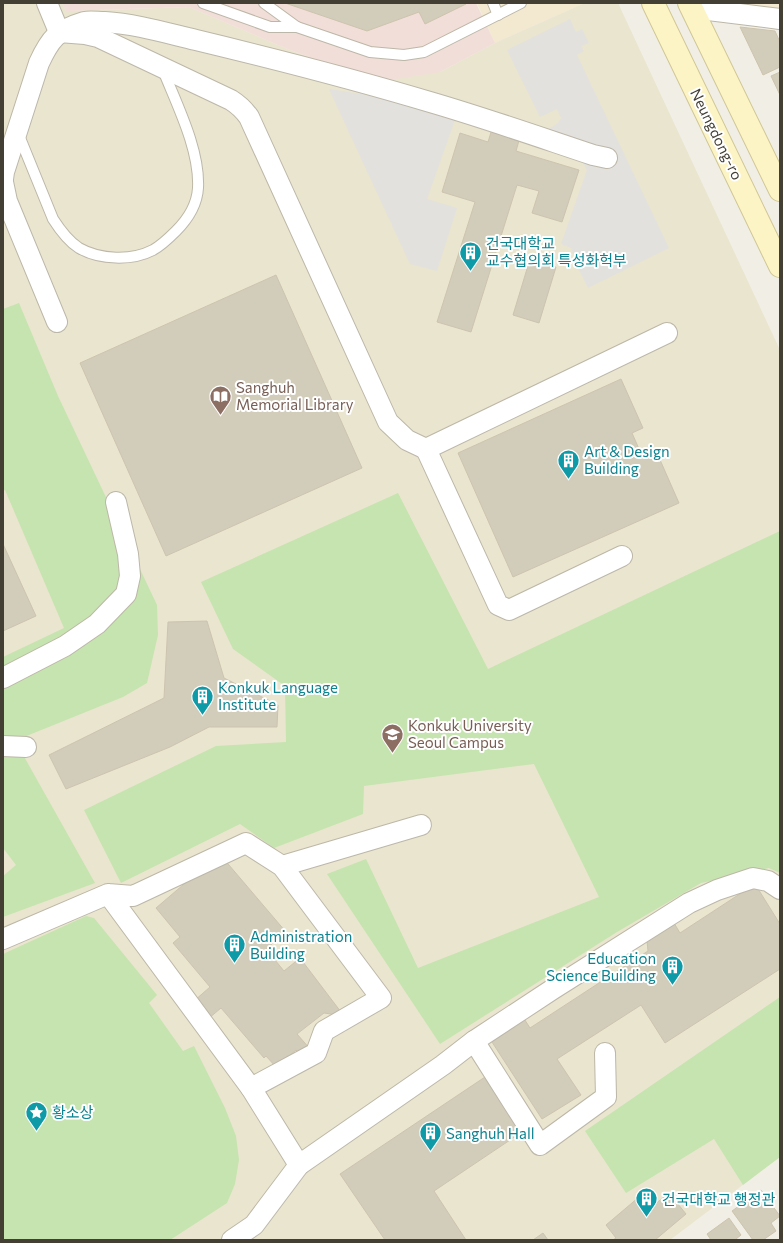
<svg xmlns="http://www.w3.org/2000/svg" width="783" height="1243" font-family="Commissioner,'Noto Sans KR',sans-serif">
<rect width="100%" height="100%" fill="#f1efe5"/>
<g fill="#f3e8d0">
<polygon points="477,3 585,3 495,43"/>
<polygon points="719,3 780,3 780,19"/>
</g>
<polygon fill="#eae5cf" points="3,3 62,3 66,11 189,7 285,48 349,72 440,72 495,43 585,3 618,3 780,350 780,1157 670,1240 3,1240"/>
<polygon fill="#f2ded8" points="62,3 476,3 495,43 440,72 390,80 349,72 285,48 189,7 66,11"/>
<g fill="#c6e4af">
<polygon points="19,303 58,396 157,605 158,635 147,683 123,697 24,737 22,753 95,883 3,917 3,876 16,865 3,848 3,657 64,628 5,490 3,491 3,309"/>
<polygon points="398,493 488,669 780,531 780,873 769,868 701,883 617,932 440,1044 327,874 366,859 418,968 599,897 534,764 364,786 363,814 274,848 240,824 121,883 84,810 216,746 286,742 285,686 233,649 201,582"/>
<polygon points="86,916 94,918 157,995 149,1003 183,1051 194,1046 225,1108 236,1136 239,1160 235,1184 227,1203 170,1240 3,1240 3,954"/>
<polygon points="780,997 780,1157 743,1185 714,1139 626,1193 585,1131"/>
</g>
<g fill="#e2e1dd">
<polygon points="570,19 576,32 582,29 589,43 581,46 584,51 577,55 669,248 588,288 579,270 571,248 561,244 587,170 583,163 590,143 549,129 558,123 561,118 557,109 540,117 507,50"/>
<polygon points="329,89 394,99 456,117 427,199 457,208 437,271 410,264"/>
</g>
<g fill="#d2ccba" stroke="#cdc4ae">
<polygon points="285,3 466,3 466,4 425,24 419,12 367,31"/>
<polygon points="740,27 775,31 780,42 780,67 763,75"/>
<polygon points="780,72 780,95 771,76"/>
<polygon points="492,129 520,137 516,151 579,170 562,222 532,213 539,191 517,185 471,332 437,322 475,202 442,192 460,133 488,142"/>
<polygon points="530,259 556,267 539,323 513,315"/>
<polygon points="276,275 362,468 166,556 80,363"/>
<polygon points="621,379 643,428 632,433 643,458 657,453 679,503 513,577 458,453"/>
<polygon points="3,544 36,616 3,631"/>
<polygon points="207,621 224,678 278,705 277,727 209,727 170,747 66,789 49,755 164,698 168,622"/>
<polygon points="223,858 286,932 266,949 284,971 300,958 344,1016 324,1013 297,1034 311,1050 303,1057 296,1050 276,1067 266,1056 264,1058 221,1008 208,1019 194,1001 210,987 173,943 180,937 156,908 211,861"/>
<polygon points="755,884 780,924 780,969 665,1043 641,1005 557,1059 581,1095 542,1119 490,1039 523,1017 530,1028 648,951 647,941 674,923 680,933"/>
<polygon points="485,1077 522,1132 434,1191 466,1240 385,1240 340,1174"/>
<polygon points="761,1190 780,1216 771,1223 776,1231 763,1240 753,1240 732,1211"/>
<polygon points="669,1193 686,1214 655,1240 613,1240 616,1238 606,1225 639,1197 649,1209"/>
<polygon points="729,1218 741,1235 736,1239 737,1240 711,1240 707,1234"/>
<polygon points="543,1233 548,1240 533,1240"/>
</g>
<g fill="none" stroke-linecap="round" stroke-linejoin="round">
<defs>
<g id="lane">
<polyline points="203,3 270,27 297,27 264,3"/>
<polyline points="493,3 498,15"/>
<polyline points="297,27 370,52 404,55 424,52 521,3"/>
<path d="M18 133 53 219C60 230 68 241 79 248 100 260 132 261 153 250 162 245 169 238 176 231 188 219 197 205 198 188 200 150 177 105 163 70"/>
</g>
<g id="street">
<polyline points="47,3 59,32"/>
<polyline points="692,8 780,19"/>
<path d="M59 32 85 34 98 37 231 100C239 105 244 110 249 117L388 422 407 440 426 449 667 333"/>
<path d="M3 179 4 172 39 63C50 39 57 30 84 22 90 21 98 22 105 22 136 24 166 33 196 40 275 59 353 79 430 102 485 118 539 137 593 155L607 158"/>
<polyline points="3,182 7,201 57,322"/>
<polyline points="426,449 498,605 509,610 622,556"/>
<polyline points="3,678 65,646 97,624 126,594 130,576 128,554 116,502"/>
<polyline points="3,746 26,747"/>
<polyline points="282,866 421,825"/>
<polyline points="3,939 108,894 133,896 246,843 282,866 381,998 324,1031 316,1053 251,1088 108,894"/>
<polyline points="474,1041 553,989 689,903 717,890 753,878 768,881 780,889"/>
<polyline points="251,1088 299,1165"/>
<polyline points="232,1240 254,1225 299,1165 443,1065 474,1041 540,1145 606,1097 605,1053"/>
</g>
<g id="secondary">
<polyline points="653,3 780,266"/>
<polyline points="689,3 780,190"/>
</g>
</defs>
<use href="#lane" stroke="#bcb7a8" stroke-width="12"/>
<use href="#street" stroke="#bcb7a8" stroke-width="22"/>
<use href="#secondary" stroke="#d0c696" stroke-width="24"/>
<use href="#lane" stroke="#fff" stroke-width="10"/>
<use href="#street" stroke="#fff" stroke-width="20"/>
<use href="#secondary" stroke="#fcf4c4" stroke-width="22"/>
</g>
<defs>
<symbol id="building-pin" viewBox="-11 -11 22 30"><path d="M0 17L-7.5 6A9.5 9.5 0 1 1 7.5 6Z" fill="#0f9aa8" stroke="#fff"/><path d="M-4-6H4V6H1V3H-1V6H-4ZM-2.5-4.3h1.7v1.8h-1.7ZM.8-4.3h1.7v1.8H.8ZM-2.5-1h1.7V.8h-1.7ZM.8-1h1.7V.8H.8Z" fill="#fff"/></symbol>
<symbol id="library-pin" viewBox="-11 -11 22 30"><path d="M0 17L-7.5 6A9.5 9.5 0 1 1 7.5 6Z" fill="#8d6e63" stroke="#fff"/><path d="M-6-4Q-3-5.5-.7-3.5V5Q-3 3-6 4ZM6-4Q3-5.5 .7-3.5V5Q3 3 6 4Z" fill="#fff"/></symbol>
<symbol id="university-pin" viewBox="-11 -11 22 30"><path d="M0 17L-7.5 6A9.5 9.5 0 1 1 7.5 6Z" fill="#8d6e63" stroke="#fff"/><path d="M0-5L7-2L0 1L-7-2ZM-4 1L0 2.5L4 1V4Q0 6-4 4Z" fill="#fff"/></symbol>
<symbol id="sight-pin" viewBox="-11 -11 22 30"><path d="M0 17L-7.5 6A9.5 9.5 0 1 1 7.5 6Z" fill="#0f9aa8" stroke="#fff"/><path d="M0-6L1.8-2.2L6-1.7L2.9 1.2L3.7 5.4L0 3.3L-3.7 5.4L-2.9 1.2L-6-1.7L-1.8-2.2Z" fill="#fff"/></symbol>
</defs>
<g fill-rule="evenodd">
<use href="#building-pin" x="458" y="240" width="25" height="34"/>
<use href="#library-pin" x="208" y="384" width="25" height="34"/>
<use href="#building-pin" x="556" y="448" width="25" height="34"/>
<use href="#building-pin" x="190" y="684" width="25" height="34"/>
<use href="#university-pin" x="380" y="722" width="25" height="34"/>
<use href="#building-pin" x="222" y="932" width="25" height="34"/>
<use href="#building-pin" x="660" y="954" width="25" height="34"/>
<use href="#sight-pin" x="24" y="1100" width="25" height="34"/>
<use href="#building-pin" x="418" y="1120" width="25" height="34"/>
<use href="#building-pin" x="634" y="1186" width="25" height="34"/>
</g>
<g text-anchor="middle" dominant-baseline="central" stroke-width="4" stroke-linejoin="round" paint-order="stroke">
<g font-size="15" fill="#433f35" stroke="#fff">
<text transform="translate(717 134) rotate(64)">Neungdong-ro</text>
</g>
<g font-size="15" fill="#0d838f" stroke="#fff" text-anchor="start">
<text x="486" y="243">건국대학교<tspan x="486" dy="17">교수협의회 특성화헉부</tspan></text>
<text x="584" y="451">Art &amp; Design<tspan x="584" dy="17">Building</tspan></text>
<text x="218" y="687">Konkuk Language<tspan x="218" dy="17">Institute</tspan></text>
<text x="250" y="936">Administration<tspan x="250" dy="17">Building</tspan></text>
<text x="656" y="958" text-anchor="end">Education<tspan x="656" dy="17">Science Building</tspan></text>
<text x="52" y="1112">황소상</text>
<text x="446" y="1133">Sanghuh Hall</text>
<text x="662" y="1199">건국대학교 행정관</text>
</g>
<g font-size="15" fill="#785e54" stroke="#fff" text-anchor="start">
<text x="236" y="387">Sanghuh<tspan x="236" dy="17">Memorial Library</tspan></text>
<text x="408" y="725">Konkuk University<tspan x="408" dy="17">Seoul Campus</tspan></text>
</g>
</g>
<rect width="783" height="1243" fill="none" stroke="#433f35" stroke-width="8"/>
</svg>
